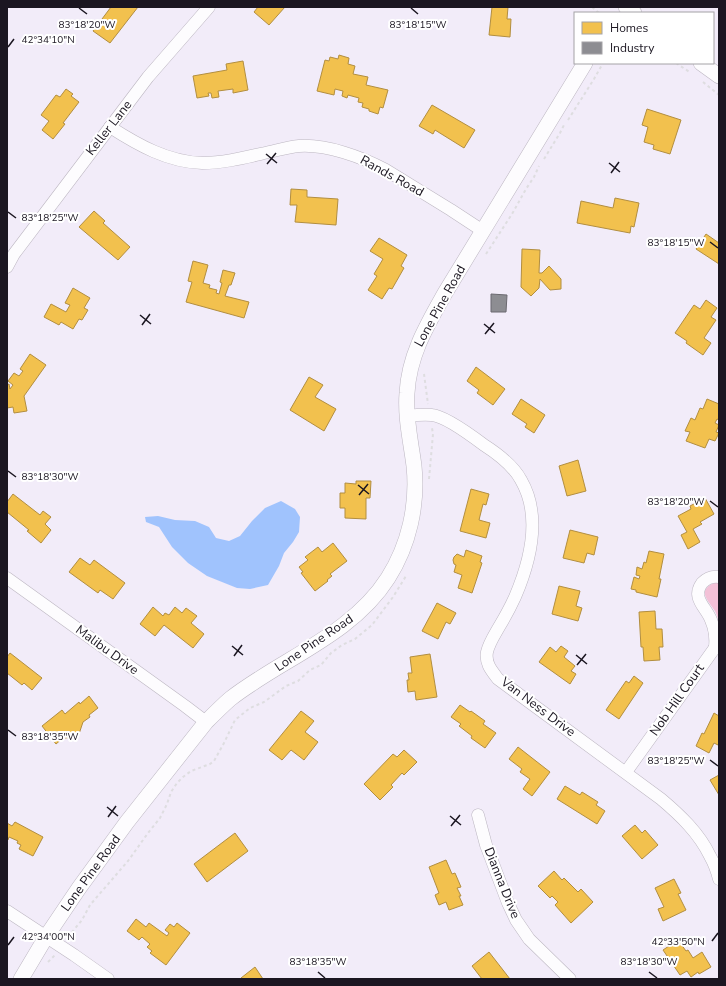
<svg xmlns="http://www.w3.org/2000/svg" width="726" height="986" font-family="'Nunito Sans',sans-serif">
<rect width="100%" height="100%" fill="#f2ecf9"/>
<path fill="#f3c1d7" d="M714 583H719V623C718 619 717 615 715 611 709 601 696 591 714 583Z"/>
<polygon fill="#a0c3fd" points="281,501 295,509 300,517 299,532 293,542 284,553 279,566 268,585 250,589 237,588 207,576 188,563 172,547 159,527 146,522 145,517 158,516 175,520 195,521 209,527 216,538 229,541 240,536 252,521 265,508"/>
<g fill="#f2c14e" stroke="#b28e40">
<polygon points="111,7 138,7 110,43 93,31"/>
<polygon points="258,7 285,7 269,25 254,12"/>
<polygon points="492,7 508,7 507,19 511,19 510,37 489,35"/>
<polygon points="339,55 349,58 348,64 355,66 353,74 368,77 366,85 388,90 383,108 380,107 378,114 369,111 369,109 362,107 363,103 358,102 359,98 348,95 347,98 342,96 343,91 335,89 334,95 317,91 325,60 329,61 330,57 338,59"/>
<polygon points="243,61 248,90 233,93 233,89 218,91 219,97 212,98 211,93 208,93 209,96 197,98 193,76 227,70 226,64"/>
<polygon points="66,89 73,94 71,96 79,102 63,123 65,124 53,139 42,130 49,121 41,115 56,95 60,97"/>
<polygon points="432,105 475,130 464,148 435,130 433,134 419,126"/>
<polygon points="647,109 681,120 670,154 653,149 654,145 644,142 648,127 642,125"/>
<polygon points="291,189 307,190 307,197 338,199 336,225 295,222 297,205 290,205"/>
<polygon points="615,198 639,203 634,227 631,226 630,233 577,223 581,201 613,208"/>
<polygon points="94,211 105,221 103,223 130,247 118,260 79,227"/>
<polygon points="706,234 719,243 719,264 696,249"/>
<polygon points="379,238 407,255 401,266 404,268 392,289 389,288 382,299 368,290 377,276 374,274 383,259 370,251"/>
<polygon points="522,249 540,250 539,273 542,273 549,266 561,279 561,289 550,290 540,279 539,288 531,296 521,287"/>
<polygon points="193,261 208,265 203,283 210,285 209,288 217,290 216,293 219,294 222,283 220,282 223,270 235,273 231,285 229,285 225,296 249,302 244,318 186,302 192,282 188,281"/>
<polygon points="73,288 90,298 84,308 88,310 82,320 79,319 73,329 61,322 59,325 44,317 51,304 66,312 70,305 65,303"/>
<polygon points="706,300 717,308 711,317 716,320 704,338 711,343 703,355 686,343 687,341 675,333 694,305 700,309"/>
<polygon points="30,354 46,365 24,396 27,411 14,413 13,407 7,408 7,385 9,384 10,389 13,385 8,381 14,373 19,376 23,371 20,369"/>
<polygon points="476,367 505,389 493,405 477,393 479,390 467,381"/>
<polygon points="309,377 323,385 315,397 336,409 324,431 290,410"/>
<polygon points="521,399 545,415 534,433 525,427 527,424 512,414"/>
<polygon points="707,399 719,404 719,420 717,419 715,423 719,425 716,432 719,433 715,441 709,439 705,448 686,441 690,432 685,431 691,418 695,420 700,408 703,409"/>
<polygon points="578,460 586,491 567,496 559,466"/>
<polygon points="356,481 371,481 370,498 366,498 366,519 345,518 345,508 340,508 340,493 345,493 345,483 356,484"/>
<polygon points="471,489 489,494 486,505 483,504 479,520 490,523 486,538 460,531"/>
<polygon points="13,494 40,515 43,511 51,517 45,524 51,530 41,543 27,531 29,530 7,512 7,502"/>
<polygon points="705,498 714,514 700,522 702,524 693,529 700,542 688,549 681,535 687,532 678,516 691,509 690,506"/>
<polygon points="570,530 598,537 594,555 587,553 584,563 563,558"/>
<polygon points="333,543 347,561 330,574 332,576 327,580 328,581 315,591 301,573 303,572 299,567 308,560 305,557 318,547 322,552"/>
<polygon points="466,550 482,556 480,562 482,563 472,593 458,588 462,575 454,572 456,565 454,564 453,560 454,557 457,554 464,557"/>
<polygon points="649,551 664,554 659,579 661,579 657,597 636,592 636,590 631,589 634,577 639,579 640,576 636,575 637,567 642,569 644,562 646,563"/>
<polygon points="80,558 90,565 94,560 125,583 113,599 100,590 98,593 69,572"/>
<polygon points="559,586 580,591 576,606 582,608 578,621 552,614"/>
<polygon points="437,603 456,613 450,624 446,622 438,639 422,631"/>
<polygon points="153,607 163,616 165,613 169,615 175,607 182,613 186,608 197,616 191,623 204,634 193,648 164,625 155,636 140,624"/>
<polygon points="655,611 656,629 662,629 663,647 659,647 660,660 644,661 643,647 641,647 639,612"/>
<polygon points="561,646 568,651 564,657 575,666 571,671 576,674 570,684 539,662 550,647 556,652"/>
<polygon points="10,653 42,678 32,690 24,683 22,685 7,673 7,657"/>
<polygon points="430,654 437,697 416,700 415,691 408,692 407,680 409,680 408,673 412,673 410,657"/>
<polygon points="634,676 643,683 619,719 606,710 626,681 629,683"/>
<polygon points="89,696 98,708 89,715 90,717 83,722 78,737 63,738 56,744 42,726 62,710 65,714 79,702 80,704"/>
<polygon points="460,705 470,712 471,711 485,721 483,724 496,733 485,748 471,738 472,736 459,726 461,724 451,717"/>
<polygon points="301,711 314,721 305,732 318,742 304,760 291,750 282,760 269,750"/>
<polygon points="714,713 719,716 719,742 718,745 714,743 709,753 696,746 702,733 704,734"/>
<polygon points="518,747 550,772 532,796 523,789 530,779 520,772 522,769 509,759"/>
<polygon points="404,750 417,762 404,775 402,773 391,785 393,787 380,800 364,784 393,754 397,757"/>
<polygon points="719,775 719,795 710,780"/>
<polygon points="565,786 580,795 582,792 598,802 596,805 605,811 597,824 557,799"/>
<polygon points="15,822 43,837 33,856 19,849 21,845 17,843 18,841 9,837 8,840 7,839 7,823 12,826"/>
<polygon points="635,825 642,833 645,830 658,845 642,859 622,836"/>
<polygon points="235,833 248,851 207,882 194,864"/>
<polygon points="446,860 452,874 455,873 461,887 457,888 461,896 459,896 463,905 449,910 446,902 439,905 435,895 439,893 429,867"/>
<polygon points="554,871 562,880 564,878 578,892 581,889 593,902 571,923 555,905 558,902 552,896 550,898 538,886"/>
<polygon points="674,879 681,893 678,894 686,910 663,921 658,909 664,907 655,888"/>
<polygon points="136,919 146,927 149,923 167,936 169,933 165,930 170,924 174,927 177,923 190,933 166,965 150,953 152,951 147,947 150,944 142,937 139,940 127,931"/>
<polygon points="678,940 686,951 688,950 693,958 702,952 711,967 699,974 698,972 691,977 687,971 680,975 663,950"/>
<polygon points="489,952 510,979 482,979 472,966"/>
<polygon points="255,967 263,979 242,979 241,978"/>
</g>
<polygon fill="#8d8d92" stroke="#6b6970" points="491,294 507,295 506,312 491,312"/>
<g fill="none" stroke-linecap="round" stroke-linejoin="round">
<defs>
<g id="minor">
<path d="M110 127C138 145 168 162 202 163 225 163 247 157 269 152 278 150 289 147 299 146 326 144 362 157 386 170L451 210 483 231"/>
<polyline points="7,267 14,254 148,77 209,7"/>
<path d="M407 416C415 415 424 414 432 415 445 416 472 436 484 445 498 454 513 465 521 480 542 516 530 562 515 597 510 608 505 617 499 627 495 634 489 643 487 652 485 663 491 670 498 679L661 799C680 815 699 833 710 856 714 863 717 871 719 879"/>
<polyline points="7,578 185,706 206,722"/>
<path d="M715 648C716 638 715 629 711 620 706 607 691 598 702 583 707 578 712 576 719 577"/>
<polyline points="626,772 719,642"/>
<polyline points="478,815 486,845 508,903 516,920 529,939 570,979"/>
<polyline points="7,911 74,955 108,979"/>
</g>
<g id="tertiary">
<polyline points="626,7 634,13"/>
<polyline points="701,63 719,76"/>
<path d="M21 979 46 937 79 888 127 822 206 722C214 714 222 706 230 699 281 659 352 635 388 578 409 545 418 505 414 466 411 442 405 418 407 393 409 355 427 325 445 293L585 63"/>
</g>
</defs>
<use href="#minor" stroke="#bcb6c1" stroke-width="13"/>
<use href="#tertiary" stroke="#bcb6c1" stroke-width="16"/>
<g stroke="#dedde0" stroke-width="2" stroke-dasharray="3 3" stroke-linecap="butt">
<polyline points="592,7 599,13"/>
<polyline points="676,63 691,73"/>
<polyline points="703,82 719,95"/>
<polyline points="568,120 594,79 603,63"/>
<polyline points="544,159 560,133 564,125"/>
<polyline points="486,254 512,214 526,189 534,177 539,166"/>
<polyline points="424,374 428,404"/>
<polyline points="429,479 433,434 432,428"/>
<polyline points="68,937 82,920 90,905 128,861 148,833 160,818 167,804 171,792 177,783 183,777 191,771 210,764 214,761 224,743 235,720 250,708 264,702 286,686 298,681 310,670 321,665 331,653 342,645 355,639 372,625 393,597 406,576"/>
<polyline points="48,962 55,955"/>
</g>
<use href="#minor" stroke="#fdfcfe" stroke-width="12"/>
<use href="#tertiary" stroke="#fdfcfe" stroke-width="15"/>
</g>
<path fill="none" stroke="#1b1621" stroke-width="1.5" d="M79 8 87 14M411 8 418 14M8 47 14 39M266 154 277 163M609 163 620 172M267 164 276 153M611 173 619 162M8 212 16 218M710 242 718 248M140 315 151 324M484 324 495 333M142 325 150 314M485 334 494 323M8 471 16 477M358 485 369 494M359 495 368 484M710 501 718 507M232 646 243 655M576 655 587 664M234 656 242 645M577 665 586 654M8 730 16 736M710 760 718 766M107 807 118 816M450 816 461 825M108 817 116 806M451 826 460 815M712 941 718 933M8 945 14 937M318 972 325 978M649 972 657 978"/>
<g text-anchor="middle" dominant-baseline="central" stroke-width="4" stroke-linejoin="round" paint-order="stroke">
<g font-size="13" fill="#1b1621" stroke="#fff">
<text transform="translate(109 128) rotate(-52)">Keller Lane</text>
<text transform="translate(392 176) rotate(29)">Rands Road</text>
<text transform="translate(440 306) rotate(-61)">Lone Pine Road</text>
<text transform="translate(314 643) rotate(-34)">Lone Pine Road</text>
<text transform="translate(107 650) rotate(36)">Malibu Drive</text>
<text transform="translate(677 700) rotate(-55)">Nob Hill Court</text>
<text transform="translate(538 707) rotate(37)">Van Ness Drive</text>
<text transform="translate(91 873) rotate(-54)">Lone Pine Road</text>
<text transform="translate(502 883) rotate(68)">Dianna Drive</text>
</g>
</g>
<g font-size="10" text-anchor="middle" fill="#1b1621" stroke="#fff" stroke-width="4" stroke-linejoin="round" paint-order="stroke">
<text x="87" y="28">83°18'20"W</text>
<text x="418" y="28">83°18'15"W</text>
<text x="48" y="43">42°34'10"N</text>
<text x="50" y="221">83°18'25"W</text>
<text x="676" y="246">83°18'15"W</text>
<text x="50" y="480">83°18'30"W</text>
<text x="676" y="505">83°18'20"W</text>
<text x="50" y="740">83°18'35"W</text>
<text x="676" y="764">83°18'25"W</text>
<text x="48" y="940">42°34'00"N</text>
<text x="678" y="945">42°33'50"N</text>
<text x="318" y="965">83°18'35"W</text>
<text x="649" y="965">83°18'30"W</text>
</g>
<rect width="726" height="986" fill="none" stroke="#1b1621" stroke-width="16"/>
<rect x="574" y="12" width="140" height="52" fill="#ffffff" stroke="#a4a2a6"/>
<rect x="582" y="22" width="20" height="12" fill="#f2c14e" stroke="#a4a2a6"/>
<text x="610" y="32" font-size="12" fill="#1b1621">Homes</text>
<rect x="582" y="42" width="20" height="12" fill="#8d8d92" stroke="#a4a2a6"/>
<text x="610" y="52" font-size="12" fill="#1b1621">Industry</text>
</svg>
